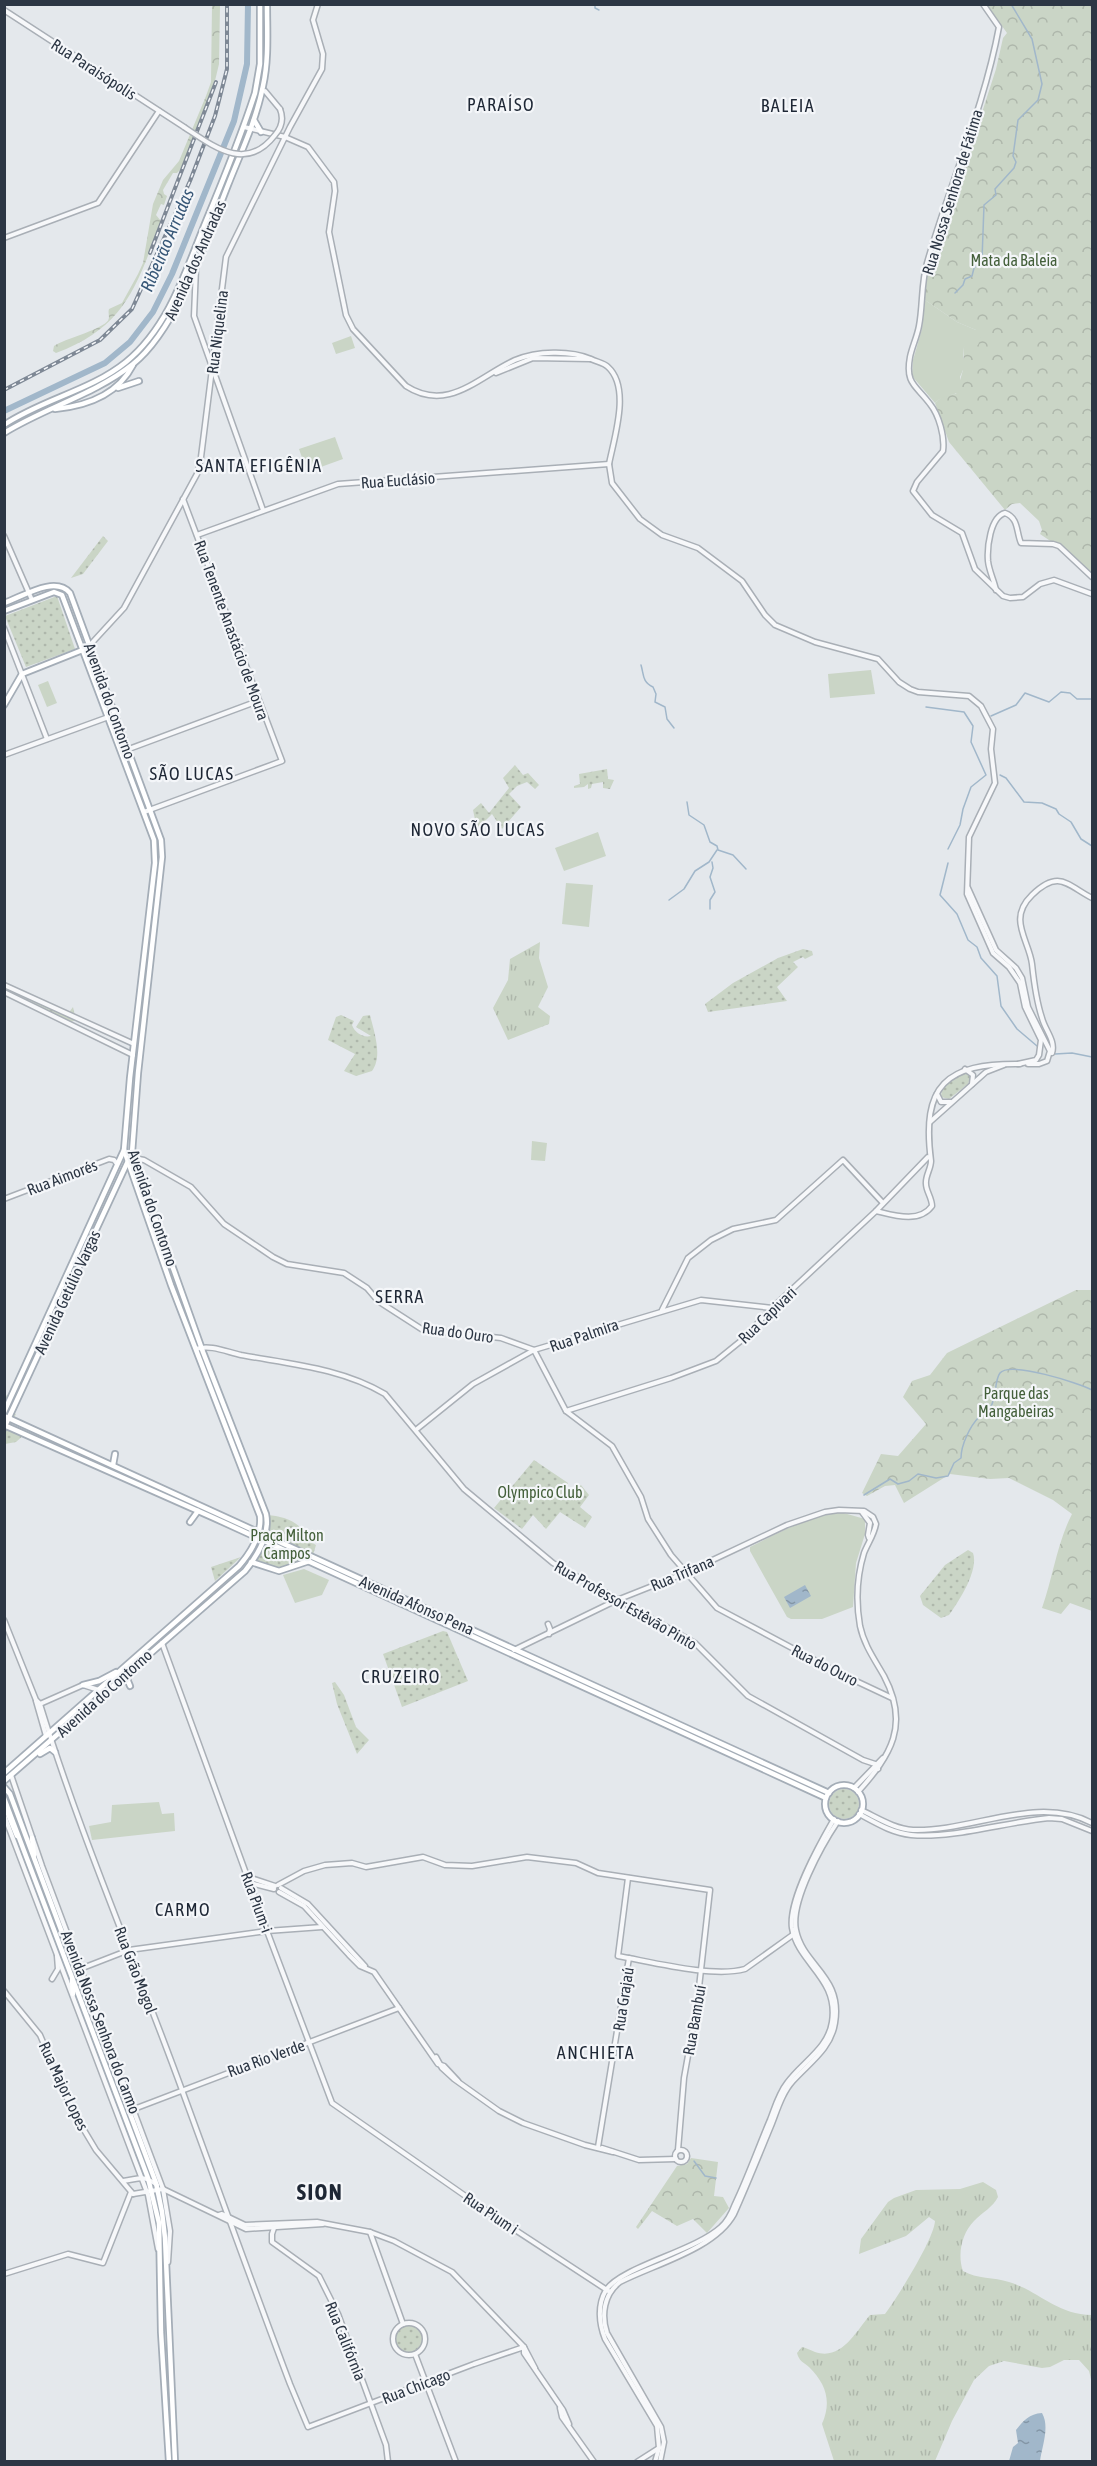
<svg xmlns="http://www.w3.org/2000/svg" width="1097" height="2466" font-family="'Asap Condensed',sans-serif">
<defs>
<pattern id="grass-tufts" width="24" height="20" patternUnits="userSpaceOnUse" patternTransform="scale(1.5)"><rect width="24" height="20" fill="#cad5c6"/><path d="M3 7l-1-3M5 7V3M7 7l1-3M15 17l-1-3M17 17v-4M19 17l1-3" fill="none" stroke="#aeb7ab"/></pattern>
<pattern id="forest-crowns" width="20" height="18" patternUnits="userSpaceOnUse" patternTransform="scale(1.5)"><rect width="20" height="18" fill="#cad5c6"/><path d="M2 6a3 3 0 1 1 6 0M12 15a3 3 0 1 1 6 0" fill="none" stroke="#aeb7ab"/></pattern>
<pattern id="park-dots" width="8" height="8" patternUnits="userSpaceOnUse" patternTransform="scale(1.5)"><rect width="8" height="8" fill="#cad5c6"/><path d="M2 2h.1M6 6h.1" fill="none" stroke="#aeb7ab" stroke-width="1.8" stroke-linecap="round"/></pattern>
<pattern id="water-ripples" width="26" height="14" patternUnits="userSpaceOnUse" patternTransform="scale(1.5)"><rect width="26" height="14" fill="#a1b7ca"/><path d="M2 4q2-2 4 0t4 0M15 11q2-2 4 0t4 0" fill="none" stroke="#8396a6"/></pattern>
</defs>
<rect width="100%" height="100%" fill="#e4e8ec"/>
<g fill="url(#grass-tufts)">
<polygon points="540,942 539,958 548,987 538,1007 550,1016 549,1024 508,1040 493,1008 508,980 510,959"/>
<path d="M983 2182 996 2190 998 2197C993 2207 983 2212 974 2221 962 2233 957 2254 963 2271 977 2279 994 2277 1009 2282 1041 2292 1055 2314 1092 2315V2383L1089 2371 1079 2360H1064L1050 2367 1042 2368 1004 2361 989 2366 974 2380 952 2421 935 2461H834L822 2424C832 2401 826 2384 809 2367 803 2362 799 2361 797 2353L802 2347C807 2348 810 2350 815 2352 842 2361 856 2331 870 2315L885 2314C897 2298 934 2239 935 2221L929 2217 906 2236 859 2254 861 2239 888 2202 894 2198 916 2190 960 2189Z"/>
</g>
<g fill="url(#forest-crowns)">
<path d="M212 5H220L219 64 214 85 181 169 177 173H173L163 190 164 194 167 196 164 205 161 204 156 215 161 221C137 285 126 327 56 353L53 351 54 346C63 339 109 328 109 318 109 315 108 312 109 309L122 303 138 274 143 263 153 204 163 180 179 161 206 96 211 82Z"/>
<polygon points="987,5 1092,5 1092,575 1077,559 1040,534 1042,530 1039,521 1020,503 1012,504 1005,510 949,442 935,403 944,395 956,394 963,370 964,347 976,330 957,322 925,300 925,280 977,128 996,69 1003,38 1007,33"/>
<path d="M1076 1290H1092V1611L1070 1603 1061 1614 1042 1608C1053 1577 1057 1543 1072 1514L1053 1500 1009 1478 990 1479 950 1474 904 1503 895 1485 885 1486 867 1496 862 1493 881 1454 898 1456 926 1424 903 1397 912 1381 930 1375 947 1353Z"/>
<polygon points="691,2158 718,2162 714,2196 723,2197 729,2208 707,2233 693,2219 677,2226 652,2211 638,2229 636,2227 677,2166 687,2164"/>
</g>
<g fill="url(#park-dots)">
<polygon points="103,536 108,541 83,574 71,578"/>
<polygon points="57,596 75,649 26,667 5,616"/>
<polygon points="515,765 523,775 528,773 539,785 535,789 527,782 517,786 509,794 521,807 502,829 492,814 477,829 473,810 481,803 489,813 509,788 503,778"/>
<polygon points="607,769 608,779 614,780 610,789 603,788 603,782 592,784 591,788 588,789 588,784 584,787 574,788 574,786 580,784 579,774"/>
<polygon points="803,949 812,951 813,955 805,959 803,957 793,962 798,967 777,987 787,1001 708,1012 705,1004 733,983 778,958"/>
<polygon points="5,987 67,1015 73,1007 76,1020 71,1022 5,991"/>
<path d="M341 1015 354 1021 352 1025C355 1033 363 1038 371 1036L356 1027 363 1016 370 1015C374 1032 383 1056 372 1071L356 1076 344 1071 355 1054 328 1040 336 1017Z"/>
<path d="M965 1071 971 1075 968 1084 949 1099 941 1097C942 1083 954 1077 965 1071Z"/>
<polygon points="5,1395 9,1396 7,1410 16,1414 10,1426 26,1433 16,1442 5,1444"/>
<polygon points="534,1460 568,1483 566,1486 572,1492 581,1485 589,1495 580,1507 592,1517 585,1528 560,1512 546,1529 533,1515 522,1529 494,1508"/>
<path d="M268 1515C280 1516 296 1520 303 1531 307 1537 308 1541 316 1545L313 1555 321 1559 279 1569 257 1560 269 1533Z"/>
<path d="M968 1550 973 1553C979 1570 959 1601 949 1615L941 1618 923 1605 920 1596 945 1565Z"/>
<polygon points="241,1557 215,1581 211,1567"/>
<polygon points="443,1631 447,1632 468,1681 402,1707 383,1654"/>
<polygon points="335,1682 344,1695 356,1727 369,1740 357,1754 337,1704 332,1683"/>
<circle cx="844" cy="1804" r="15"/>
<circle cx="409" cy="2339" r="14"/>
</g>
<g fill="#cad5c6">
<path d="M925 300 957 322 976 330 981 337 978 345 964 347 963 358 968 368 963 370 960 377 961 391C951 397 946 393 935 403L912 376 913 360 922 329Z"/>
<polygon points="351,336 355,348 336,354 332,343"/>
<polygon points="335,437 343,459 307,472 299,449"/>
<polygon points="871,670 875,694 830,698 828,674"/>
<polygon points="48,681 57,703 47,707 38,685"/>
<polygon points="598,832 606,856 564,871 555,848"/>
<polygon points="566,883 593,885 589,927 562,924"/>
<polygon points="532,1141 547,1143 545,1161 531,1160"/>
<path d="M840 1512 865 1519V1534L856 1563 853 1607 822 1619H791L787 1617 750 1551V1547C779 1533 807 1516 840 1512Z"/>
<polygon points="304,1569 329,1580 322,1595 295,1603 283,1575"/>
<polygon points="159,1802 162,1814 174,1813 175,1831 92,1840 89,1826 111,1822 112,1805"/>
</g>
<g fill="url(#water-ripples)">
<polygon points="805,1585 811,1596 790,1608 784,1597"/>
<path d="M1042 2413C1050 2427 1042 2446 1040 2461H1009L1013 2447 1018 2443 1016 2430C1024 2420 1029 2414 1042 2413Z"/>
</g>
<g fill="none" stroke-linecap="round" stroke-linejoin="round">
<g stroke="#a1b7ca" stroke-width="1.5">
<polyline points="595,4 595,8 599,10"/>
<polyline points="955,293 963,285 965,279 972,276 974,268 982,260 984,205 996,195 995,189 1014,168 1016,162 1013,156 1018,120 1038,100 1042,84 1032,39 1011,4"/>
<path d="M641 665C644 675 642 682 653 687L656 694 655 702 665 707 667 719 674 728"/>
<polyline points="926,707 964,712 973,726 971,742 986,775 971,787 963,809 960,825 948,849"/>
<polyline points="991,716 1016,705 1025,693 1049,702 1061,692 1070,693 1077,699 1092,699"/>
<polyline points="1000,775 1006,778 1024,802 1042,803 1056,809 1059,814 1071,822 1081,839 1092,846"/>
<polyline points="687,802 689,815 704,825 710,842 717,846 718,850 733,855 746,869"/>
<polyline points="948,863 940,895 957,914 968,940 977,947 981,958 997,976 1001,1006 1017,1029 1037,1046"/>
<polyline points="669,900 684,889 695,871 709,862 717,850"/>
<polyline points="710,909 710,900 715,892 710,877 713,868 712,862"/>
<polyline points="1055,1054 1072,1053 1092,1057"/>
<path d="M864 1495 890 1479 898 1484 909 1481 918 1474 936 1478 948 1476 954 1463 961 1458C961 1445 970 1426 979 1417 983 1414 987 1412 990 1408 997 1398 994 1381 1000 1373 1010 1361 1079 1383 1092 1390"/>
<polyline points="694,2161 705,2176 716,2178"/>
</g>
<polyline stroke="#a1b7ca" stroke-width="6" points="4,411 105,363 130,342 153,312 172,274 234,121 247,64 248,4"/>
<defs>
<g id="minor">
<path d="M983 4 999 27C984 108 950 183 927 263 921 283 923 305 919 326 917 337 912 347 910 357 905 384 916 385 930 404 939 415 945 437 943 451L917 482 913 491 932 515 962 533 975 569 1003 596 1010 598 1023 597 1040 584 1054 580 1092 594"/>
<polyline points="4,10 184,127"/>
<polyline points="265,91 280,109"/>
<path d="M244 127 285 137 308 147 334 182 335 191 329 232 346 315 353 329 406 386C448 413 478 377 515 360 537 351 570 350 591 359 597 362 604 363 608 367 631 388 614 438 609 464L612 483 640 519 662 535 698 548 742 581 765 615 775 625 815 642 878 659 899 682 910 689 918 692 969 696 981 706 993 729 991 749 995 783 969 837 967 894 993 953 1009 967 1020 983 1025 1007 1041 1040 1039 1055 1036 1060 1018 1064"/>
<polyline points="4,238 98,203 159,111"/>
<polyline points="196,268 194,316 263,510"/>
<polyline points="496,373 533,358 590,359"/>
<polyline points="197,535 338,484 609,464"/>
<polyline points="4,536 32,600"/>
<path d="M996 590C994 580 989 571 988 561 987 548 990 517 1005 513 1019 518 1016 532 1021 543L1053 544 1059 546 1092 577"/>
<polyline points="4,628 47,739"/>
<polyline points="90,645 124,608 197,474 201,457 226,257 290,127 322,69 323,54 313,20 318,4"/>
<polyline points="126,750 258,701"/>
<polyline points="4,755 114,715"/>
<polyline points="144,812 282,761 183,499"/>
<polyline points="968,888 996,950 1016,968 1022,978 1028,1007 1050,1051 1047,1061 1039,1064 1028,1064"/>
<polyline points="4,985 134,1044"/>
<polyline points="4,992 133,1055"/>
<path d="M1052 1053C1056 1041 1045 1030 1042 1018 1036 1000 1034 983 1032 964 1029 940 1007 919 1032 895 1059 869 1067 885 1092 898"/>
<polyline points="965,1069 973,1075 972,1084"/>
<polyline points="937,1094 941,1102 951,1102"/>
<polyline points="930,1122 986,1072 1004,1065"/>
<polyline points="134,1158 144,1160 191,1187 224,1224 273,1257 287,1264 344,1273 367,1288 378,1301 423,1330 501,1338 534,1350 566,1411 612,1446 641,1497 648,1519 671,1555 717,1608 841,1674 892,1698"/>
<polyline points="4,1199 109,1159 114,1160 117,1164"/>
<path d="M876 1211C893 1215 919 1224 932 1206 932 1198 926 1191 926 1184 925 1176 931 1169 931 1161 921 1085 946 1063 1020 1064"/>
<polyline points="662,1310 688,1258 711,1240 733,1229 776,1220 843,1160 883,1203"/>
<path d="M196 1349C210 1344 227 1352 241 1355 290 1364 341 1368 385 1394L464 1489 553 1563 695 1643 748 1696 863 1760 875 1764 878 1769"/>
<polyline points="566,1411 671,1378 716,1361 742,1340 772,1308 876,1211 928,1157"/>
<polyline points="417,1429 473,1384 534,1350 701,1300 772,1308"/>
<polyline points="862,1512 870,1523 868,1535 869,1538"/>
<path d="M4 1620 36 1700 40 1704C80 1835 135 1961 182 2090 218 2188 253 2286 290 2384L308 2427 474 2364 524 2347"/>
<polyline points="548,1624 550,1629 549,1634"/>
<polyline points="162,1643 267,1931 332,2103 497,2218 610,2292"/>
<path d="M514 1650 617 1600 685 1573 787 1525 825 1512 839 1510 864 1511 873 1517 876 1524C874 1535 868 1543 864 1553 857 1576 856 1603 860 1626 864 1645 875 1660 884 1676 910 1725 891 1755 858 1792"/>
<polyline points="36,1701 46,1736"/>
<polyline points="40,1704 83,1685 105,1692"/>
<polyline points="11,1775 42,1866 163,2189 170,2231 168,2262"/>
<polyline points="854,1788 883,1758"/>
<path d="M861 1810C878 1818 895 1829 913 1830 972 1832 1037 1794 1092 1823"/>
<path d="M859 1814C876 1823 892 1833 911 1835 953 1839 1006 1822 1049 1818L1062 1819 1092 1831"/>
<polyline points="4,1815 148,2195 158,2249"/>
<polyline points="248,1877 275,1886"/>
<path d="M628 1878 618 1956C652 1962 713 1978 745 1969L794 1934"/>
<polyline points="250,1883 274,1889"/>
<polyline points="278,1885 304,1871 325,1865 352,1863 366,1867 423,1857 445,1865 472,1866 527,1857 576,1863 598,1873 710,1890 697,2005 684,2078 678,2150"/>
<polyline points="281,1888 308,1904 365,1966"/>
<polyline points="279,1892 304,1906 349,1955 360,1966 374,1972 438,2064 444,2066 458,2081"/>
<polyline points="80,1969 129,1950 267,1931 322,1927"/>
<polyline points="52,1979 58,1969 57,1956"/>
<polyline points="4,1991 40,2035 72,2110 96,2150 133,2194"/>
<polyline points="436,2057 442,2068 454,2079 499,2111 523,2123 585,2145 613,2152"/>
<polyline points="134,2109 399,2008"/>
<polyline points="598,2147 629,1958"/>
<polyline points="602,2148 639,2160 676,2159"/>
<circle cx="681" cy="2156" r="6"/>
<path d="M123 2181C140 2179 142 2174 157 2185"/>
<polyline points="163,2189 246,2229 323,2224"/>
<polyline points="133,2194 163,2189"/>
<polyline points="219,2215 222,2214 245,2225 317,2222 370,2232 394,2241 452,2272 524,2347 535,2368"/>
<polyline points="274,2228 272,2234 272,2242 319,2276 338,2314 386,2445 388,2462"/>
<polyline points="370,2232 403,2324"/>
<polyline points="4,2274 68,2254 103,2263 131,2192"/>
<circle cx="409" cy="2339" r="16"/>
<polyline points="524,2348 524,2353 563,2410 569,2424"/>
<polyline points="415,2354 456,2462"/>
<polyline points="560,2408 562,2417 594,2462"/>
<polyline points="637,2462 659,2448"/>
<path d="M655 2462 659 2448 657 2426 605 2339C599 2324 597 2305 606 2290 621 2267 695 2251 721 2227 728 2221 732 2212 735 2204 748 2177 758 2148 770 2120 775 2107 779 2093 787 2083 802 2062 828 2049 832 2022 839 1978 798 1964 792 1928 788 1900 819 1845 834 1819"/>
<path d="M660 2462 664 2442 661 2427 607 2333C601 2315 604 2294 620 2282 655 2264 715 2249 734 2214 747 2185 759 2155 771 2126 777 2111 782 2093 793 2081 809 2063 831 2049 835 2023 843 1976 803 1966 796 1930 790 1902 822 1845 838 1821"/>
</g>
<g id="major">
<polyline points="254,120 261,132"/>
<polyline points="118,388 139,381"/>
<path d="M55 409C87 406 118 394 133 365"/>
<path d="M4 425C43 399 90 391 126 362 169 327 186 270 206 221 224 178 241 136 255 93L260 64V4"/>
<path d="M4 433C46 407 94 395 133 364 177 329 207 238 228 185 241 152 256 121 263 86 269 59 267 32 267 4"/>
<path d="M4 603C22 597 55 575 70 593L161 840 162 857 138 1073 132 1153 203 1352 266 1514C270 1534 258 1555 245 1571L4 1781"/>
<path d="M4 611 54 592 62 595 154 840 155 863 130 1078 124 1150 171 1285 260 1516C262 1534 251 1552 239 1566L4 1773"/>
<polyline points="4,705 22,674 85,649"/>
<polyline points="4,1412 124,1150"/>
<polyline points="4,1416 829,1793"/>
<polyline points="4,1425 214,1518 826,1798"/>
<polyline points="4,1428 128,1161"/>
<polyline points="113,1465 115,1454"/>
<polyline points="190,1522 198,1511"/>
<polyline points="251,1562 279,1571 309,1561"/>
<polyline points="125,1674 130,1686"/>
<polyline points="83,1685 99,1681 116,1672"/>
<polyline points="40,1754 50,1748 55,1752"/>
<circle cx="844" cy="1804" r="19"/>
<polyline points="4,1787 10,1794 156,2183 162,2212 165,2238 175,2462"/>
<polyline points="4,1798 148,2178 159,2223 161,2332 169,2462"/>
<polyline points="4,1804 17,1836"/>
<polyline points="32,1838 34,1855"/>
<polyline points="72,1980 73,1994"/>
</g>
</defs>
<use href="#minor" stroke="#a9afb6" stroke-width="7"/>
<use href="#major" stroke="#a4adb7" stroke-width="8"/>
<use href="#minor" stroke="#f7f8fa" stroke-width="4"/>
<use href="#major" stroke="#fff" stroke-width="4.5"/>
<defs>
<g id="rail">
<polyline points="150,253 216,82"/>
<polyline points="4,390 100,340 132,309 190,181 215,116 227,69 227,4"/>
</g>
</defs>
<use href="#rail" stroke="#7e8895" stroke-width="4"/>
<use href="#rail" stroke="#f4f6f9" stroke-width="1.5" stroke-dasharray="4.5" stroke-linecap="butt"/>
<defs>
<path id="minor-bridge" d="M184 127C213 146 246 173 275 135 282 127 284 119 280 109"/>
</defs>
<use href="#minor-bridge" stroke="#a9afb6" stroke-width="7" stroke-linecap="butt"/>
<use href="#minor-bridge" stroke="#f7f8fa" stroke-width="4"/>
</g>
<g text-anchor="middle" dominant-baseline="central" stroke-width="4.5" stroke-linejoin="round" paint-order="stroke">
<g font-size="16" fill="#2c3644" stroke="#f4f6f9">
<text transform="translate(94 69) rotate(33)">Rua Paraisópolis</text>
<text transform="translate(952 192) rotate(-73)">Rua Nossa Senhora de Fátima</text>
<text transform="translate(195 260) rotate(-66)">Avenida dos Andradas</text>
<text transform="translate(217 332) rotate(-83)">Rua Niquelina</text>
<text transform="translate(398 480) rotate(-4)">Rua Euclásio</text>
<text transform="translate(232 630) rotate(70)">Rua Tenente Anastácio de Moura</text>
<text transform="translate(110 701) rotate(70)">Avenida do Contorno</text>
<text transform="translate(62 1177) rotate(-21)">Rua Aimorés</text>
<text transform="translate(153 1208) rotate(71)">Avenida do Contorno</text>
<text transform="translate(67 1292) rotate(-65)">Avenida Getúlio Vargas</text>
<text transform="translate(767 1315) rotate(-44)">Rua Capivari</text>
<text transform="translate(458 1332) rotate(8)">Rua do Ouro</text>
<text transform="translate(584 1335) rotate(-19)">Rua Palmira</text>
<text transform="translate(682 1573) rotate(-23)">Rua Trifana</text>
<text transform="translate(417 1605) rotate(24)">Avenida Afonso Pena</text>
<text transform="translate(626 1605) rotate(30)">Rua Professor Estêvão Pinto</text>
<text transform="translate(825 1665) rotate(27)">Rua do Ouro</text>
<text transform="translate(104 1693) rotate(-42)">Avenida do Contorno</text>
<text transform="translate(257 1902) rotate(70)">Rua Pium-i</text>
<text transform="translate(136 1970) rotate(69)">Rua Grão Mogol</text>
<text transform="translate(623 1999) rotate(-81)">Rua Grajaú</text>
<text transform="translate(694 2020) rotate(-80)">Rua Bambuí</text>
<text transform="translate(101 2022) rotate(69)">Avenida Nossa Senhora do Carmo</text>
<text transform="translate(266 2058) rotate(-20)">Rua Rio Verde</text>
<text transform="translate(64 2086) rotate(65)">Rua Major Lopes</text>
<text transform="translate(491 2213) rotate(34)">Rua Pium i</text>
<text transform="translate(346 2341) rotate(68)">Rua Califórnia</text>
<text transform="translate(416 2386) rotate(-21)">Rua Chicago</text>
</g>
<g font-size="16" fill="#435f3a" stroke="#f4f6f9">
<text x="1014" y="260">Mata da Baleia</text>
<text x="1016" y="1393">Parque das<tspan x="1016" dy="18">Mangabeiras</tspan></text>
<text x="540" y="1492">Olympico Club</text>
<text x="287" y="1535">Praça Milton<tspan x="287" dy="18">Campos</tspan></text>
</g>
<g font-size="18" letter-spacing="1.5" fill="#1e2735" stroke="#f4f6f9">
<text x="501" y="104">PARAÍSO</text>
<text x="788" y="105">BALEIA</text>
<text x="259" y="465">SANTA EFIGÊNIA</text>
<text x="192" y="773">SÃO LUCAS</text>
<text x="478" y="829">NOVO SÃO LUCAS</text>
<text x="400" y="1296">SERRA</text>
<text x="401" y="1676">CRUZEIRO</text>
<text x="183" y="1909">CARMO</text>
<text x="596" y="2052">ANCHIETA</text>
</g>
<g font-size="18" font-style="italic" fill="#375777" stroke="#f4f6f9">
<text transform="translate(167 240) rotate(-67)">Ribeirão Arrudas</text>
</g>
<g font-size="22" font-weight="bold" letter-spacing="1.5" fill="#1e2735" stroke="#f4f6f9">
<text x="320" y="2192">SION</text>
</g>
</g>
<rect width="1097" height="2466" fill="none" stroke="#2c3644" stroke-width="12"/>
</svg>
